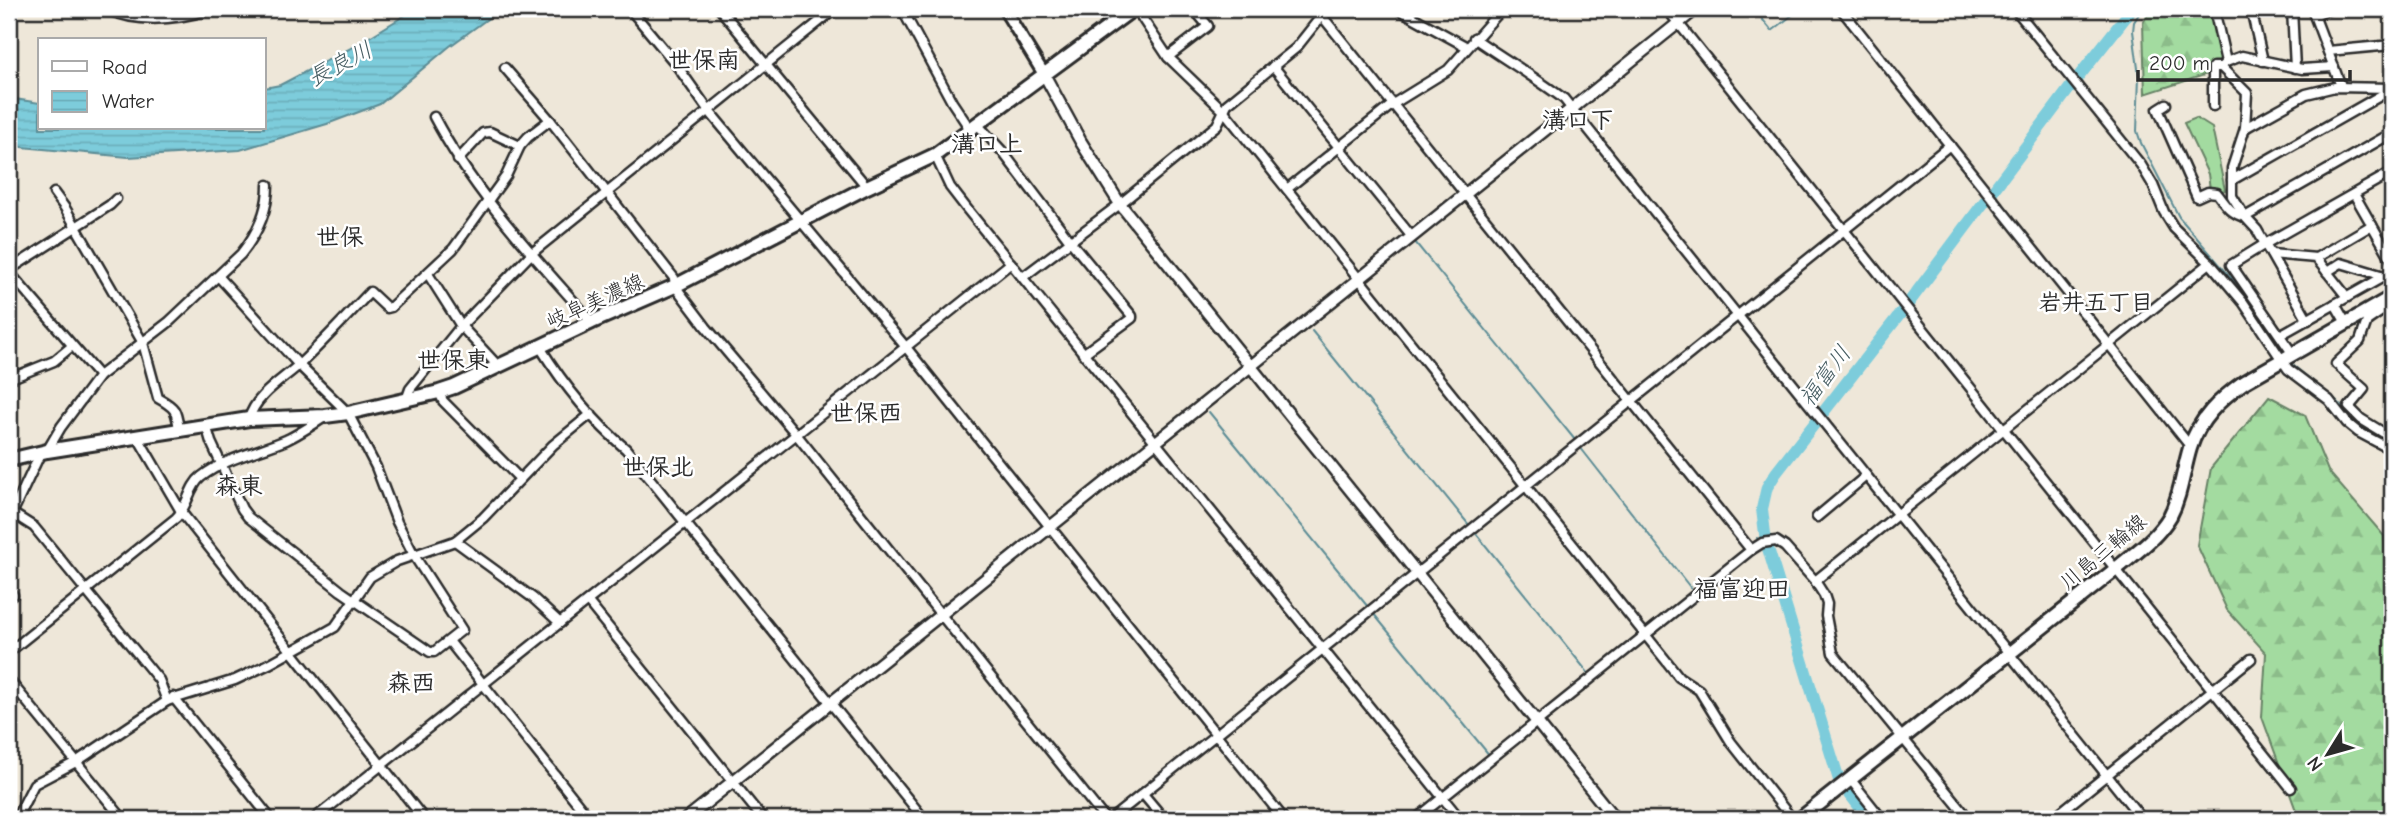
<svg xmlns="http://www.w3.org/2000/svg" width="2401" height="828" font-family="'Comic Neue','Klee One',sans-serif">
<defs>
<pattern id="forest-firs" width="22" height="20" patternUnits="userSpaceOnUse" patternTransform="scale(1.75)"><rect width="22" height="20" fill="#a3dba0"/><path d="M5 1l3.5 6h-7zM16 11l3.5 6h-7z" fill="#8cbc8a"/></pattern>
<pattern id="water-rules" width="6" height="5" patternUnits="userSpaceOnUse" patternTransform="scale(1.75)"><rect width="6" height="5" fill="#7dccdb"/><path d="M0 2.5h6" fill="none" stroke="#6cafbc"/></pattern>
</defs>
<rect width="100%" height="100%" fill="#eee7d9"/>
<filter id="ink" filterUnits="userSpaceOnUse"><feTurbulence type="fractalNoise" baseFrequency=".0143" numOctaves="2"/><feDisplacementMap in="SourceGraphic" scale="14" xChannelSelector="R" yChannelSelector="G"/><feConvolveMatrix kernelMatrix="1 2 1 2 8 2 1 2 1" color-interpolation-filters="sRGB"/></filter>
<g filter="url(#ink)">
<g fill="url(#forest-firs)" stroke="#678366" stroke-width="2">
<polygon points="2150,9 2211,9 2223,69 2145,94 2143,23"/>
<polygon points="2269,396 2305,415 2328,471 2384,536 2392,605 2392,819 2294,819 2298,816 2262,717 2266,653 2227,610 2197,545 2211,468"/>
</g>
<polygon fill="#a3dba0" stroke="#678366" stroke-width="2" points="2196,118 2212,128 2225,190 2211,197 2208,174 2184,123"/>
<polygon fill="url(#water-rules)" stroke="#5c8c95" stroke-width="2" points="415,9 501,9 450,46 380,104 327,124 240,150 128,157 22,147 9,144 9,98 40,103 40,128 264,128 264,88 280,85 355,46"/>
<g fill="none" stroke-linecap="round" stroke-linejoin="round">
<g stroke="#5c8c95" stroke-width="2">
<polyline points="1754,9 1772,31 1800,9"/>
<polyline points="2142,9 2134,22 2133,31 2139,76 2137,131 2141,143 2179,217 2239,287 2282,353"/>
<polyline points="1415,242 1575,440"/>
<polyline points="1312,331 1469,525"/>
<polyline points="2290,363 2333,397 2360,425 2392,444"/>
<polyline points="1209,412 1368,607"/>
<polyline points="1580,447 1693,591"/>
<polyline points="1474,531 1589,674"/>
<polyline points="1762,536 1765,536"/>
<polyline points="1753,545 1758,540 1757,538"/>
<polyline points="1373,613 1490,756"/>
</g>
<polyline stroke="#7dccdb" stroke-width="12" points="1869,819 1839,780 1766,542 1762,509 1767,487 1776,473 1907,305 2072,85 2132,9"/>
<defs>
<g id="minor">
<path d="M106 9C140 24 176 20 211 9"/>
<polyline points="630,9 675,63 709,111 905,346 1284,819"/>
<polyline points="720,9 867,187"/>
<polyline points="902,9 952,102 970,129"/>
<polyline points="1110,9 1118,20"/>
<polyline points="1136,9 1168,57 1224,111 1668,663 1679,677 1699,690 1731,742 1792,819"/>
<polyline points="1398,9 1467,47"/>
<polyline points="1667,9 2291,788"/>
<polyline points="1841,9 2190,446"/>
<polyline points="2015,9 2141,165 2153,185 2164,212 2174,228 2210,263 2243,302 2288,369 2329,400 2347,423 2358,432 2392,450"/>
<polyline points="2214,9 2226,62"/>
<polyline points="2251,9 2263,61"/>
<polyline points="2292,9 2295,68"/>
<polyline points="2330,9 2314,15 2341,86"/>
<polyline points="1322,16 1751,550"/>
<path d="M1474 38C1504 59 1535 77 1564 99L2142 819"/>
<polyline points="2328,51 2392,45"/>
<polyline points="1168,57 1208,26 1194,9"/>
<polyline points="1273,66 1412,237"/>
<polyline points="2221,67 2247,93 2245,128 2232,168 2232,196 2245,217 2257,230 2308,320"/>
<polyline points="505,68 550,120"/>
<path d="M2166 104 2158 109 2197 197 2208 192 2217 193C2225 204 2231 214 2245 217L2392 133"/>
<polyline points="2213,106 2213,67 2221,67 2226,62 2242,56 2302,69 2334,67"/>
<path d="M434 117C475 195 534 256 592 322"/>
<polyline points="977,124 1002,151 1071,242 1132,316 1132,318 1083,354"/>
<polyline points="2245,128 2306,94 2335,87 2392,88"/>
<polyline points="935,155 950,187 967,209 1460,819"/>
<polyline points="458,160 483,133 490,132 520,146"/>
<polyline points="2232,180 2392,89"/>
<polyline points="1287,189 1393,104 1448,70 1502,9"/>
<path d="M54 193 65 208 143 343 158 398C176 408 176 410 179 429"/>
<polyline points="2354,194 2392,260"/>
<polyline points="2271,254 2316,258 2347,297"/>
<polyline points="2316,258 2372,225"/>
<polyline points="9,270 110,205 116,199"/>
<polyline points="9,272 99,376"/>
<polyline points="2327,272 2341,263 2384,276"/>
<polyline points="428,274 461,326 498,366"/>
<polyline points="1023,277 1120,204 1217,125 1227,104 1296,48 1327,9"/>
<polyline points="2335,304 2346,323"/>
<polyline points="2392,304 2367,321 2360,341 2336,364 2364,389 2349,407 2361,419 2392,438"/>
<polyline points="2280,335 2392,272"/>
<path d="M540 347C563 384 593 421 626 449L924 819"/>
<polyline points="2292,353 2231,265 2265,244 2392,172"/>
<polyline points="9,379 54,361 72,346"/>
<polyline points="439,392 443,401 520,479"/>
<polyline points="406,400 410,389 461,326 532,253 835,9"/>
<path d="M249 419C255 395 284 379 301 363 325 340 347 316 370 292L387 308 391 307 453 249 506 176 520 146 528 137 550 120 674 278 675 286 706 327 796 434 1105 819"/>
<polyline points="206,425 211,442 242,509 248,517 341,591 430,652 434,652 462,630 415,557 397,522 376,467 348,413 299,365 219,277"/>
<polyline points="137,436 182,513 424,819"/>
<path d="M47 451 61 427 99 376 169 322 241 254C257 234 268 211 268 185"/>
<polyline points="12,513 34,527 159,680 167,701"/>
<polyline points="1817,517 1866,476"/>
<polyline points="9,520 41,452"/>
<polyline points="455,541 533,598 560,623"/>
<polyline points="1815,581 2210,263"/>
<polyline points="9,590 13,595"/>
<polyline points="588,602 763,819"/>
<polyline points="449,641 590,819"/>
<path d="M9 652 176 518C188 507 189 486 201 477 225 458 258 452 286 440 299 434 311 426 323 418"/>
<polyline points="9,680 123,819"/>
<polyline points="173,697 271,819"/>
<polyline points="1851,780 1882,819"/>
<polyline points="1143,794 1164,819"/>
<polyline points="16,819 34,784 76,762 167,701 235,680 269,664 335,627 370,577 397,561 455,541 483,518 553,445 591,414"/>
<polyline points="314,819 1011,263"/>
<polyline points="1111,819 1950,145"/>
<polyline points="1416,819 1751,550 1762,543 1776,541 1785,547 1815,581 1824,595 1827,604 1826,616 1833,653 1969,819"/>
<polyline points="2052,819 2251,659"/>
</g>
<g id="tertiary">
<polyline points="1045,76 1081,142 1120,204 1615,819"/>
<polyline points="686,819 1696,9"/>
</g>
<polyline id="secondary" points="1004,9 1045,76"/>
<g id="primary">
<polyline points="9,460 47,451 249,419 325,416 348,413 439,392 454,387 592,322 675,286 867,187 935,155 1133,9"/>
<path d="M1800 819 2116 569C2135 553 2157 538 2170 516 2181 495 2183 471 2190 448 2199 419 2220 399 2244 382L2392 297"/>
</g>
</defs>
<use href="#minor" stroke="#2b2b2b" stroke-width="13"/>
<use href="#tertiary" stroke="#2b2b2b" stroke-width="15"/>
<use href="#secondary" stroke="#2b2b2b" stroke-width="16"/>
<use href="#primary" stroke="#2b2b2b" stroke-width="18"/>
<use href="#minor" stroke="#fff" stroke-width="8"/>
<use href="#tertiary" stroke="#fff" stroke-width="10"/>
<use href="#secondary" stroke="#fff" stroke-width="10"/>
<use href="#primary" stroke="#fff" stroke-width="12"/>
</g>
</g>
<g text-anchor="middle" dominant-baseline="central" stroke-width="5" stroke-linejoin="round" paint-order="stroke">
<g font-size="21" fill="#2b2b2b" stroke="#fff">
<text transform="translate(595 301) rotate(-24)">岐阜美濃線</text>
<text transform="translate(2103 552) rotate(-40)">川島三輪線</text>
</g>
<g font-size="23" font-style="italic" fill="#445b60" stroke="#fff">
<text transform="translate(340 64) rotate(-28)">長良川</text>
<text transform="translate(1825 376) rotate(-53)">福富川</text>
</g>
<g font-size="23" font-weight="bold" fill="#2b2b2b" stroke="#fff">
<text x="2096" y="302">岩井五丁目</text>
</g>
<g font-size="24" font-weight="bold" fill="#2b2b2b" stroke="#fff">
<text x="704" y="60">世保南</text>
<text x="1578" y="120">溝口下</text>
<text x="987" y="144">溝口上</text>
<text x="340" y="237">世保</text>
<text x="453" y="360">世保東</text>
<text x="866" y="413">世保西</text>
<text x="658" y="467">世保北</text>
<text x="239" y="486">森東</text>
<text x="1742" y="589">福富迎田</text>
<text x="411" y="683">森西</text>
</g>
</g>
<rect width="2401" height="828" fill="none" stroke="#fff" stroke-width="35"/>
<rect x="18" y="18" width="2366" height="793" fill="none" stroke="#2b2b2b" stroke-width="2.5" filter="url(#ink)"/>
<rect x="38" y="38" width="228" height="91" fill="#ffffff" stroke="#aaaaaa" stroke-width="2"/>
<rect x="52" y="61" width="35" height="10" fill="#ffffff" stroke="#aaaaaa" stroke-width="2"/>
<text x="102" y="74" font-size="21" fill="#2b2b2b">Road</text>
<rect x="52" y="91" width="35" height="21" fill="url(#water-rules)" stroke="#aaaaaa" stroke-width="2"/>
<text x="102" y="108" font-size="21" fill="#2b2b2b">Water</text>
<g transform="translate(2328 754) rotate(233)" stroke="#ffffff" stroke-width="5" paint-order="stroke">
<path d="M0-5L12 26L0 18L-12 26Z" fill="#2b2b2b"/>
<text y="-10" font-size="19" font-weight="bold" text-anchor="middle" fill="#2b2b2b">N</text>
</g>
<path d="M2138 70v10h212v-10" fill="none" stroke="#2b2b2b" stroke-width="3.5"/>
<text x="2149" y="70" font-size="21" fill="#2b2b2b" stroke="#ffffff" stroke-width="5" paint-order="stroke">200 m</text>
</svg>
